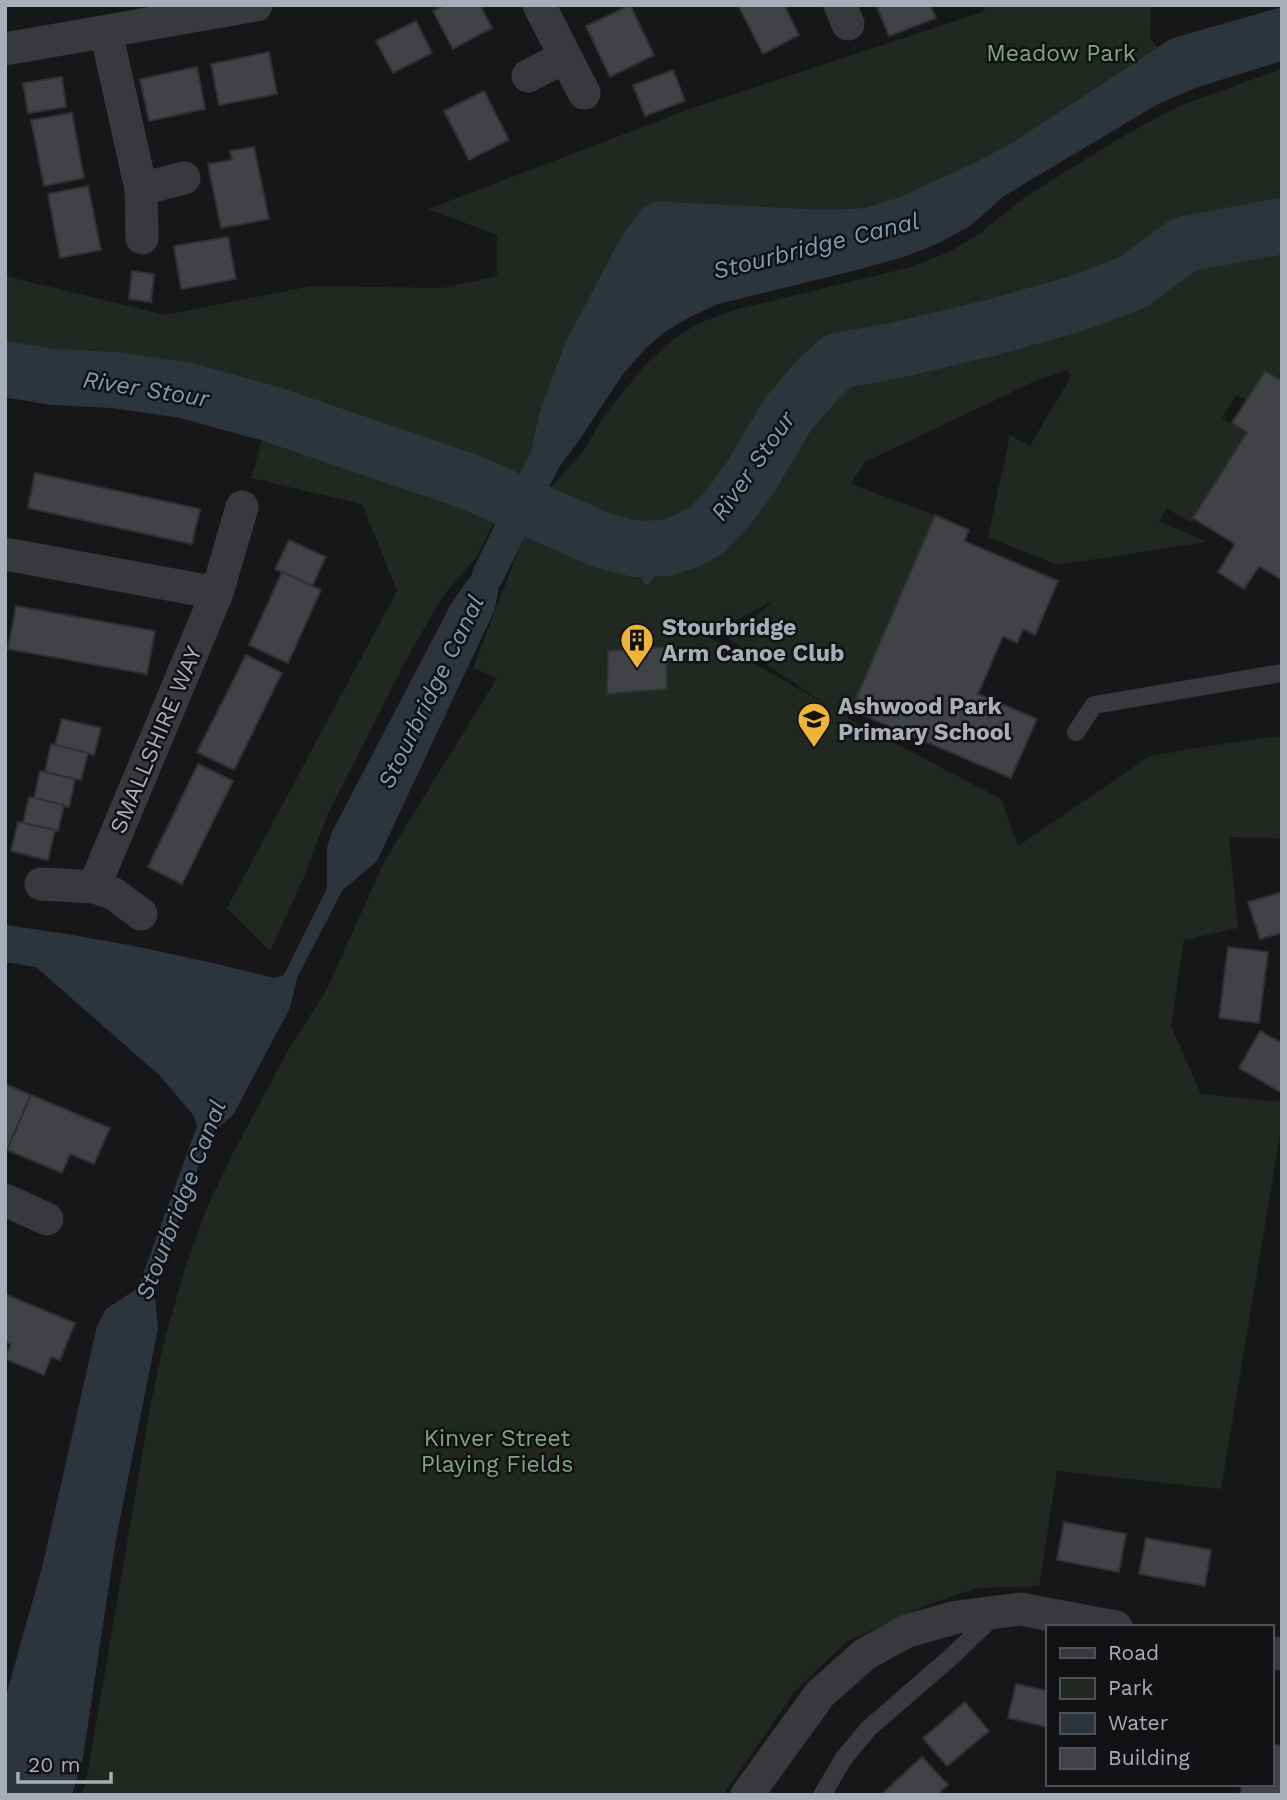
<svg xmlns="http://www.w3.org/2000/svg" width="1287" height="1800" font-family="'Work Sans',sans-serif">
<rect width="100%" height="100%" fill="#171719"/>
<g fill="#212822" fill-rule="evenodd">
<path d="M984 5H1151L1150 38 1157 47 1012 143 976 162 897 198 864 208 827 210 653 202 621 237 565 343 540 410 527 468 519 473 477 556 443 596 407 658 326 818 305 875 270 951 227 908 397 591 362 504 251 478 270 414C241 406 211 395 182 390 123 379 64 379 5 369V276L166 315 312 286 442 288 497 276V235L428 209 687 110 985 11Z"/>
<path d="M1282 69V381L1265 371 1247 400 1236 395 1222 419 1247 432 1191 522 1167 509 1159 521 1207 542 1057 565 988 537 1010 435 1030 446 1071 376 1068 370 1033 382 865 462 851 484 935 515 847 718 1001 799 1018 846 1150 756 1235 742 1282 736V838L1229 837 1238 928 1184 940 1171 1026 1201 1094 1282 1102V1124L1221 1489 1057 1471 1039 1586 976 1588 927 1605 846 1642 796 1690 723 1795H82L88 1771 152 1397 165 1338 186 1265 208 1205 233 1153 290 1047 326 991 385 860 497 678 473 668 522 542 549 490 583 451 605 415 645 365 674 339 697 324 734 310 911 267 947 253 979 234 1025 197 1120 138 1179 106ZM774 600 729 639 833 709 707 636Z"/>
</g>
<g fill="#2d353c">
<polygon points="1282,7 1282,61 1198,87 1158,104 1004,196 970,226 939,243 907,256 861,269 718,304 690,317 666,331 646,348 623,374 578,442 553,475 535,481 527,468 540,410 565,343 621,237 642,209 653,202 668,202 827,210 864,208 897,198 976,162 1012,143 1170,39"/>
<path d="M507 536 495 609 377 861 342 891 297 978 290 1008 233 1115 210 1135 154 1287 158 1328 116 1539 83 1757 72 1795H5L6 1695 42 1568 97 1326 106 1309 138 1288 197 1126 194 1116 159 1075 36 967 5 962V925C96 937 185 955 274 978L284 975 327 888V847L332 832 451 604 467 581Z"/>
</g>
<g fill="none" stroke-linecap="round" stroke-linejoin="round">
<polyline stroke="#2d353c" stroke-width="10" points="647,579 665,548"/>
<polyline stroke="#2d353c" stroke-width="32" points="488,575 553,443"/>
<polyline stroke="#2d353c" stroke-width="56" points="5,369 53,377 114,380 184,390 271,414 470,482 601,540 636,549 665,548 687,541 707,530 728,508 750,478 788,414 820,377 838,361 897,350 990,328 1078,303 1131,283 1185,244 1282,226"/>
</g>
<g fill="#414245" stroke="#313134" stroke-width="2">
<polygon points="445,5 480,5 492,28 453,49 433,11"/>
<polygon points="630,5 654,55 610,77 586,26"/>
<polygon points="738,5 784,5 799,35 763,54"/>
<polygon points="884,5 930,5 936,18 889,36 877,7"/>
<polygon points="416,21 432,53 393,73 376,41"/>
<polygon points="269,52 277,94 219,105 211,64"/>
<polygon points="197,67 205,109 149,121 140,79"/>
<polygon points="673,70 685,101 645,116 633,85"/>
<polygon points="62,77 66,107 28,113 23,83"/>
<polygon points="484,91 509,140 469,160 444,111"/>
<polygon points="72,113 84,178 44,186 31,120"/>
<polygon points="254,147 269,219 221,228 208,164 232,160 230,151"/>
<polygon points="88,186 101,250 60,258 48,194"/>
<polygon points="228,237 236,279 181,289 174,246"/>
<polygon points="132,271 154,274 151,302 129,299"/>
<polygon points="1265,371 1282,381 1282,580 1259,566 1244,589 1218,572 1235,544 1193,518 1247,432 1232,423"/>
<polygon points="35,473 200,509 192,544 28,508"/>
<polygon points="935,515 969,530 964,541 1058,581 1035,635 1023,629 1017,643 1003,636 978,694 1037,719 1011,778 851,710"/>
<polygon points="289,540 326,557 312,586 275,569"/>
<polygon points="282,572 321,590 288,663 249,645"/>
<polygon points="16,606 155,631 147,674 8,649"/>
<polygon points="666,647 667,689 607,694 608,651"/>
<polygon points="246,655 282,673 234,770 197,752"/>
<polygon points="62,719 101,728 94,755 55,745"/>
<polygon points="51,744 88,753 81,780 45,772"/>
<polygon points="198,764 233,781 182,884 148,867"/>
<polygon points="40,771 75,779 69,807 34,798"/>
<polygon points="29,797 64,805 58,831 23,823"/>
<polygon points="18,822 55,830 48,860 11,851"/>
<polygon points="1282,892 1282,933 1260,939 1248,902"/>
<polygon points="1228,947 1268,952 1259,1023 1219,1018"/>
<polygon points="1260,1031 1282,1043 1282,1093 1239,1068"/>
<polygon points="5,1084 31,1095 7,1150 5,1149"/>
<polygon points="31,1095 110,1128 94,1164 70,1154 62,1173 7,1150"/>
<polygon points="7,1295 75,1323 60,1360 51,1357 44,1375 5,1359 11,1344 5,1341 5,1300"/>
<polygon points="1064,1522 1126,1534 1119,1572 1057,1560"/>
<polygon points="1146,1538 1211,1550 1205,1586 1139,1574"/>
<polygon points="1016,1684 1047,1691 1047,1727 1008,1718"/>
<polygon points="965,1702 989,1731 947,1766 923,1738"/>
<polygon points="1271,1744 1282,1746 1281,1795 1240,1795 1242,1784 1271,1784"/>
<polygon points="922,1757 948,1785 937,1795 881,1795"/>
</g>
<g fill="none" stroke-linecap="round" stroke-linejoin="round">
<g stroke="#38383d" stroke-width="18">
<polyline points="1076,732 1094,705 1282,673"/>
<polyline points="822,1795 844,1758 869,1728 950,1658 996,1614"/>
</g>
<g stroke="#38383d" stroke-width="33">
<polyline points="539,5 584,93"/>
<polyline points="840,5 848,24"/>
<polyline points="106,32 141,189 142,238"/>
<polyline points="5,49 256,5"/>
<polyline points="528,76 565,57"/>
<polyline points="141,189 184,178"/>
<polyline points="5,554 217,593"/>
<polyline points="41,884 94,887 114,894 141,914"/>
<polyline points="94,887 217,593 242,507"/>
<polyline points="5,1200 47,1219"/>
<polyline points="1271,1653 1282,1654"/>
<polyline points="747,1795 820,1694 865,1654 907,1631 957,1617 1020,1609 1116,1627"/>
</g>
</g>
<defs>
<symbol id="building-pin" viewBox="-11 -11 22 30"><path d="M0 17L-7.5 6A9.5 9.5 0 1 1 7.5 6Z" fill="#eeb339" stroke="#121214"/><path d="M-4-6H4V6H1V3H-1V6H-4ZM-2.5-4.3h1.7v1.8h-1.7ZM.8-4.3h1.7v1.8H.8ZM-2.5-1h1.7V.8h-1.7ZM.8-1h1.7V.8H.8Z" fill="#111"/></symbol>
<symbol id="school-pin" viewBox="-11 -11 22 30"><path d="M0 17L-7.5 6A9.5 9.5 0 1 1 7.5 6Z" fill="#eeb339" stroke="#121214"/><path d="M0-5L7-2L0 1L-7-2ZM-4 1L0 2.5L4 1V4Q0 6-4 4Z" fill="#111"/></symbol>
</defs>
<g fill-rule="evenodd">
<use href="#building-pin" x="618" y="621" width="38" height="52"/>
<use href="#school-pin" x="795" y="700" width="38" height="52"/>
</g>
<g text-anchor="middle" dominant-baseline="central" stroke-width="5" stroke-linejoin="round" paint-order="stroke">
<g font-size="23" fill="#80a383" stroke="#121214">
<text x="1061" y="53">Meadow Park</text>
<text x="497" y="1438">Kinver Street<tspan x="497" dy="26">Playing Fields</tspan></text>
</g>
<g font-size="23" font-weight="bold" fill="#a9adb8" stroke="#121214" text-anchor="start">
<text x="662" y="627">Stourbridge<tspan x="662" dy="26">Arm Canoe Club</tspan></text>
<text x="838" y="706">Ashwood Park<tspan x="838" dy="26">Primary School</tspan></text>
</g>
<g font-size="23" fill="#a9adb8" stroke="#121214">
<text transform="translate(156 740) rotate(-67)">SMALLSHIRE WAY</text>
</g>
<g font-size="24" font-style="italic" fill="#819bb2" stroke="#121214">
<text transform="translate(816 246) rotate(-14)">Stourbridge Canal</text>
<text transform="translate(146 389) rotate(9)">River Stour</text>
<text transform="translate(753 466) rotate(-55)">River Stour</text>
<text transform="translate(431 692) rotate(-64)">Stourbridge Canal</text>
<text transform="translate(181 1200) rotate(-69)">Stourbridge Canal</text>
</g>
</g>
<rect width="1287" height="1800" fill="none" stroke="#a9adb8" stroke-width="14"/>
<rect x="1046" y="1625" width="228" height="161" fill="#121214" stroke="#4e5056" stroke-width="2"/>
<rect x="1060" y="1648" width="35" height="10" fill="#38383d" stroke="#4e5056" stroke-width="2"/>
<text x="1108" y="1660" font-size="21" fill="#a9adb8">Road</text>
<rect x="1060" y="1678" width="35" height="21" fill="#212822" stroke="#4e5056" stroke-width="2"/>
<text x="1108" y="1695" font-size="21" fill="#a9adb8">Park</text>
<rect x="1060" y="1713" width="35" height="21" fill="#2d353c" stroke="#4e5056" stroke-width="2"/>
<text x="1108" y="1730" font-size="21" fill="#a9adb8">Water</text>
<rect x="1060" y="1748" width="35" height="21" fill="#414245" stroke="#4e5056" stroke-width="2"/>
<text x="1108" y="1765" font-size="21" fill="#a9adb8">Building</text>
<path d="M18 1772v10h93v-10" fill="none" stroke="#a9adb8" stroke-width="3.5"/>
<text x="28" y="1772" font-size="21" fill="#a9adb8" stroke="#121214" stroke-width="5" paint-order="stroke">20 m</text>
</svg>
